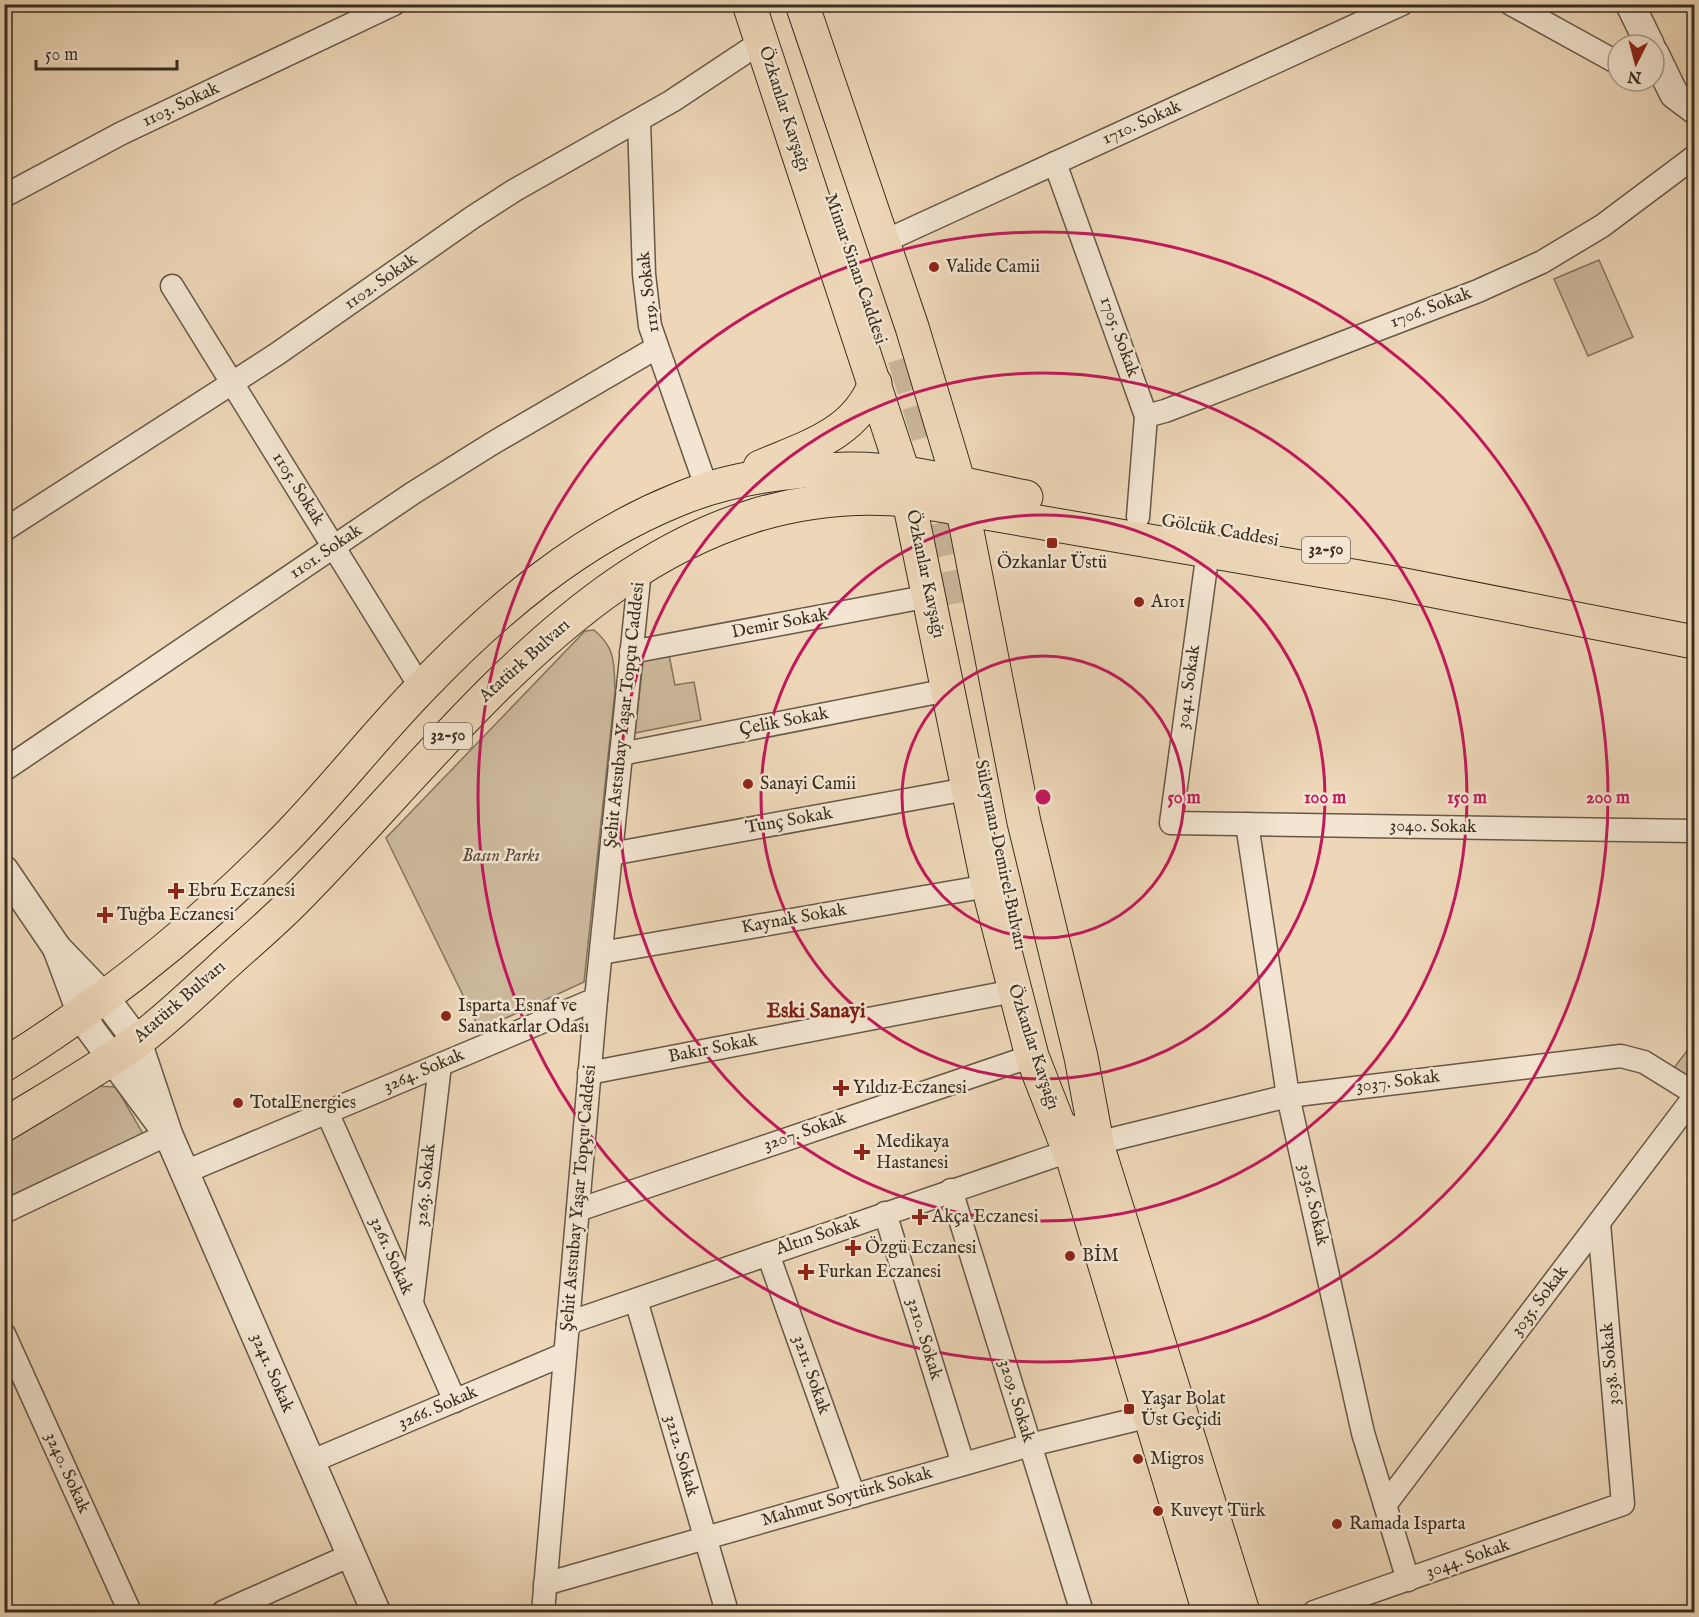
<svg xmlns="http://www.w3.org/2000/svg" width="1699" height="1617" font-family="'IM FELL English',serif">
<rect width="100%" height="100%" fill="#edd7b8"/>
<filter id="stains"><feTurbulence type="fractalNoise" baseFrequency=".00333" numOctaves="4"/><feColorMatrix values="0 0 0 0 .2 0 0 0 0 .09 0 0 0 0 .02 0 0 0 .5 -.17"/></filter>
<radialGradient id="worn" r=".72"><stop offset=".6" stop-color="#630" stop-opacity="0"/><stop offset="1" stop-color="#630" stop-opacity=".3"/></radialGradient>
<g fill="#ceba9e" stroke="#84745f" stroke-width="1.5">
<polygon points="1599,260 1633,337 1588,356 1554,279"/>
<path d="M594 630C616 648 614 664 615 691L584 982 480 1030 386 838 585 631Z"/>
<polygon points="668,650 675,685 694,682 701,720 635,733 644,654"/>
<polygon points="1694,1042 1694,1081 1673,1069"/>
<polygon points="94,1086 116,1087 143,1134 5,1201 5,1136"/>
</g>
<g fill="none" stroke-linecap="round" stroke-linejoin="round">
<g stroke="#c9b59a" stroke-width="33" stroke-dasharray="33 16" stroke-linecap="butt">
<polyline points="904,358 929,440"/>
<polyline points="921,477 951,614"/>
</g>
<defs>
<g id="minor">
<polyline points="1511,4 1618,63"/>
<polyline points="639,121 644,274 650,326 707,489"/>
<polyline points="1055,163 1146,416 1138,517"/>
<polyline points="4,196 122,133 394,4"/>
<polyline points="883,242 1402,4"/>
<polyline points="172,286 421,688"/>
<polyline points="1146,416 1165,411 1478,291 1542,262 1602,226 1694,157"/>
<polyline points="4,530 277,354 473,217 515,190 672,101 761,42"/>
<polyline points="1208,551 1171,823 1694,831"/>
<polyline points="631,652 930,596"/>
<polyline points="621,754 948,690"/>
<polyline points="4,770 413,493 493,443 656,348"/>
<polyline points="1247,824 1288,1096 1363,1433 1408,1580"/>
<polyline points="611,854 967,789"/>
<polyline points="601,953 988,886"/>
<polyline points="589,1073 1014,991"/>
<polyline points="327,1112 455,1401"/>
<polyline points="1097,1143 1288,1096 1621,1056 1644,1062 1694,1093"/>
<polyline points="185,1172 596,999"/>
<polyline points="951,1190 1082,1612"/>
<polyline points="578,1210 1032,1056"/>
<polyline points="4,1212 168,1134"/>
<polyline points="885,1213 963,1464"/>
<polyline points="768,1254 854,1496"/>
<polyline points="636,1300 727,1612"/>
<polyline points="412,1303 440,1065"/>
<polyline points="568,1323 1069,1151"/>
<polyline points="4,1334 130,1612"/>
<polyline points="310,1462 565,1354"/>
<polyline points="1385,1505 1694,1097"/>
<polyline points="545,1584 1030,1445 1150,1416"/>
<polyline points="223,1612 351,1555"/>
<polyline points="543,1612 596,999 640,570"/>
<polyline points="1314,1612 1623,1504 1599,1223"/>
</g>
<g id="tertiary">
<polyline points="1630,4 1650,45"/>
<polyline points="1654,53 1674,94 1694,109"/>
<polyline points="4,870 57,948"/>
<polygon points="57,948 105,998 137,1041 168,1134 91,1030 82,1015"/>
<polyline points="168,1134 376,1612"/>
</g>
<g id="primary">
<polyline points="749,4 903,472 988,886 1032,1056 1069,1151"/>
<polyline points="802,4 912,327 955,470 1024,822 1081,1057 1097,1143"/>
<path d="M760 467C807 447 856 434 875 383"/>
<path d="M4 1065C107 1001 201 925 285 839 333 790 375 735 423 686 496 610 578 540 677 500 729 478 793 470 848 469 908 468 967 486 1026 497"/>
<polyline points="1090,1122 1243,1612"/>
<path d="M4 1125C50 1097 96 1071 139 1040 168 1018 194 993 220 969 247 944 275 921 300 895 469 724 635 474 910 500L1394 583 1694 642"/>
<polyline points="1064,1129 1209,1612"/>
</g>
</defs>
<use href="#minor" stroke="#665846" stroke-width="25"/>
<use href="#tertiary" stroke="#665846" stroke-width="31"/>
<use href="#primary" stroke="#392e20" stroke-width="35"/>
<use href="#minor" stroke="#f3e5d1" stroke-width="22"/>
<use href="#tertiary" stroke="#f3e5d1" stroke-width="28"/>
<use href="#primary" stroke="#edd7b8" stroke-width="33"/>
</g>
<g fill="none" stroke="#c2185b" stroke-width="3">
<circle cx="1043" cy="797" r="141"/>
<circle cx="1043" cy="797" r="282"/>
<circle cx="1043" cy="797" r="424"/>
<circle cx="1043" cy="797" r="565"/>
</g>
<g fill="#8f2418" stroke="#f3e5d1" stroke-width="2">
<circle cx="934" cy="267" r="6"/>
<rect x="1046" y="537" width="12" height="12" rx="3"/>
<circle cx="1139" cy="602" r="6"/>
<circle cx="748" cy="784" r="6"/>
<path d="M173 882h6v6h6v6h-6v6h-6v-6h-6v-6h6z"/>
<path d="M102 906h6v6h6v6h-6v6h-6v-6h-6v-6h6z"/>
<circle cx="446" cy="1016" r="6"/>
<path d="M838 1079h6v6h6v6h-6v6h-6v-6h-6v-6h6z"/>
<circle cx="238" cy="1103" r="6"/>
<path d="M859 1143h6v6h6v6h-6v6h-6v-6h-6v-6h6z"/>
<path d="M917 1208h6v6h6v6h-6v6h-6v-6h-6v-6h6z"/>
<path d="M850 1239h6v6h6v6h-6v6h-6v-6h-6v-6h6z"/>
<circle cx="1070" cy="1256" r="6"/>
<path d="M803 1263h6v6h6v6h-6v6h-6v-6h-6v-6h6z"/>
<rect x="1123" y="1403" width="12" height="12" rx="3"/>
<circle cx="1138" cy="1459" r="6"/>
<circle cx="1158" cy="1511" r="6"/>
<circle cx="1337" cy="1524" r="6"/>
</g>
<g text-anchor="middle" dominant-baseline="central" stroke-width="5" stroke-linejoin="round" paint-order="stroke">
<g fill="#f3e5d1" stroke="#716555" stroke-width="1.5">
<rect x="1302" y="537" width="48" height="26" rx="4.5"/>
<rect x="424" y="723" width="48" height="26" rx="4.5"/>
</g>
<g font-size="16" font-weight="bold" fill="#392e20">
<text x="1326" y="550">32-50</text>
<text x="448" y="736">32-50</text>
</g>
<g font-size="18" fill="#392e20" stroke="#f3e5d1">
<text transform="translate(181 105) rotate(-25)">1103. Sokak</text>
<text transform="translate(784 109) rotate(72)">Özkanlar Kavşağı</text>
<text transform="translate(1142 123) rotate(-24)">1710. Sokak</text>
<text transform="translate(855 269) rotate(71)">Mimar Sinan Caddesi</text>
<text transform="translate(381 282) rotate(-35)">1102. Sokak</text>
<text transform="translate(649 292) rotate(-97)">1119. Sokak</text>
<text transform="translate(1431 308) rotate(-21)">1706. Sokak</text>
<text transform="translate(1119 337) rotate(70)">1705. Sokak</text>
<text transform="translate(298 489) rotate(58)">1105. Sokak</text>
<text transform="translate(1220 531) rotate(10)">Gölcük Caddesi</text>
<text transform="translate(326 552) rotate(-34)">1101. Sokak</text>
<text transform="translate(925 574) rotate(78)">Özkanlar Kavşağı</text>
<text transform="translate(780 624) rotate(-11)">Demir Sokak</text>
<text transform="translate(525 661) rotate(-42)">Atatürk Bulvarı</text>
<text transform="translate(1189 687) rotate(-82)">3041. Sokak</text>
<text transform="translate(625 715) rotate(-84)">Şehit Astsubay Yaşar Topçu Caddesi</text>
<text transform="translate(784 722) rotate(-11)">Çelik Sokak</text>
<text transform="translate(789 821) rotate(-10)">Tunç Sokak</text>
<text transform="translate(1433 827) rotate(1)">3040. Sokak</text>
<text transform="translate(1000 855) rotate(78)">Süleyman Demirel Bulvarı</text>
<text transform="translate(794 919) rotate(-10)">Kaynak Sokak</text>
<text transform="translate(180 1002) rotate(-41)">Atatürk Bulvarı</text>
<text transform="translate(1033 1047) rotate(72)">Özkanlar Kavşağı</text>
<text transform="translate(713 1049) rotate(-11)">Bakır Sokak</text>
<text transform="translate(424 1071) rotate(-23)">3264. Sokak</text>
<text transform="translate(1398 1082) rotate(-7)">3037. Sokak</text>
<text transform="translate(805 1132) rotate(-19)">3207. Sokak</text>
<text transform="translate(426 1185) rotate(-84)">3263. Sokak</text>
<text transform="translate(579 1198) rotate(-85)">Şehit Astsubay Yaşar Topçu Caddesi</text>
<text transform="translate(1313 1205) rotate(77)">3036. Sokak</text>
<text transform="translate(818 1236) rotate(-19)">Altın Sokak</text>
<text transform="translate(391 1256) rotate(66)">3261. Sokak</text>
<text transform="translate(1540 1301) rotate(-53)">3035. Sokak</text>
<text transform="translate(924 1339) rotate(73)">3210. Sokak</text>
<text transform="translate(1611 1364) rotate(-95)">3038. Sokak</text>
<text transform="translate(272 1373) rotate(67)">3241. Sokak</text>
<text transform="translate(811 1375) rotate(71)">3211. Sokak</text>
<text transform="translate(1016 1401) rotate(73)">3209. Sokak</text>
<text transform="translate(438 1408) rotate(-23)">3266. Sokak</text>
<text transform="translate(681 1456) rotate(74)">3212. Sokak</text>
<text transform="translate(67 1473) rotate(66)">3240. Sokak</text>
<text transform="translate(847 1497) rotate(-16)">Mahmut Soytürk Sokak</text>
<text transform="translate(1468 1559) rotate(-19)">3044. Sokak</text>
</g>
<g font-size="18" fill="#392e20" stroke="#f3e5d1" text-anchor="start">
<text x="946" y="267">Valide Camii</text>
<text x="1052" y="563" text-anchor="middle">Özkanlar Üstü</text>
<text x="1151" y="602">A101</text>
<text x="760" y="784">Sanayi Camii</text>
<text x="188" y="891">Ebru Eczanesi</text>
<text x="117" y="915">Tuğba Eczanesi</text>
<text x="458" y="1006">Isparta Esnaf ve<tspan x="458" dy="21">Sanatkarlar Odası</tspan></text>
<text x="853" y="1088">Yıldız Eczanesi</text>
<text x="250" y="1103">TotalEnergies</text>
<text x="876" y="1142">Medikaya<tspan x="876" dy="21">Hastanesi</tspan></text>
<text x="932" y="1217">Akça Eczanesi</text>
<text x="865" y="1248">Özgü Eczanesi</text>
<text x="1082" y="1256">BİM</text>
<text x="818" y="1272">Furkan Eczanesi</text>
<text x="1141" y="1399">Yaşar Bolat<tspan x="1141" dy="21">Üst Geçidi</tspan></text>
<text x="1150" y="1459">Migros</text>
<text x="1170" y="1511">Kuveyt Türk</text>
<text x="1349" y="1524">Ramada Isparta</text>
</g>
<g font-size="18" font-style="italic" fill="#574a39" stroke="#f3e5d1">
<text x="501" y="856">Basın Parkı</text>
</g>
<g font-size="21" font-weight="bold" fill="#7a1f14" stroke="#f3e5d1">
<text x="816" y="1011">Eski Sanayi</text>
</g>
</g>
<circle cx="1043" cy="797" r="9" fill="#c2185b" stroke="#f3e5d1" stroke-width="3"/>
<g font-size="18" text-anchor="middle" font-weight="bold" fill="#c2185b" stroke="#f3e5d1" stroke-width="5" stroke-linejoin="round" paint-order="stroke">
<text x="1184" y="803">50 m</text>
<text x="1325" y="803">100 m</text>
<text x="1467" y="803">150 m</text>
<text x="1608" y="803">200 m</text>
</g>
<rect width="1699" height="1617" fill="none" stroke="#edd7b8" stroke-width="24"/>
<rect x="6" y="6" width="1687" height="1605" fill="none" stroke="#392e20" stroke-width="3"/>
<rect x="12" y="12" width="1675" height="1593" fill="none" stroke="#392e20" stroke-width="1.5"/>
<g transform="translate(1636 63) rotate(186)"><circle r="28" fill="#f3e5d1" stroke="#a99c8a" stroke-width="1.5"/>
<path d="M0-4.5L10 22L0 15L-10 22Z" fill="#8f2418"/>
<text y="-9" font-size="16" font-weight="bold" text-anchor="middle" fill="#392e20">N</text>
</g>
<path d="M36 60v9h141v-9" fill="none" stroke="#392e20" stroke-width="3"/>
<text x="45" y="60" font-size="18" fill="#392e20" stroke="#f3e5d1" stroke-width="4.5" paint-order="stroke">50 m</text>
<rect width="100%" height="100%" filter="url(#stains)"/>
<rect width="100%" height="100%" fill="url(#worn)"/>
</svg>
